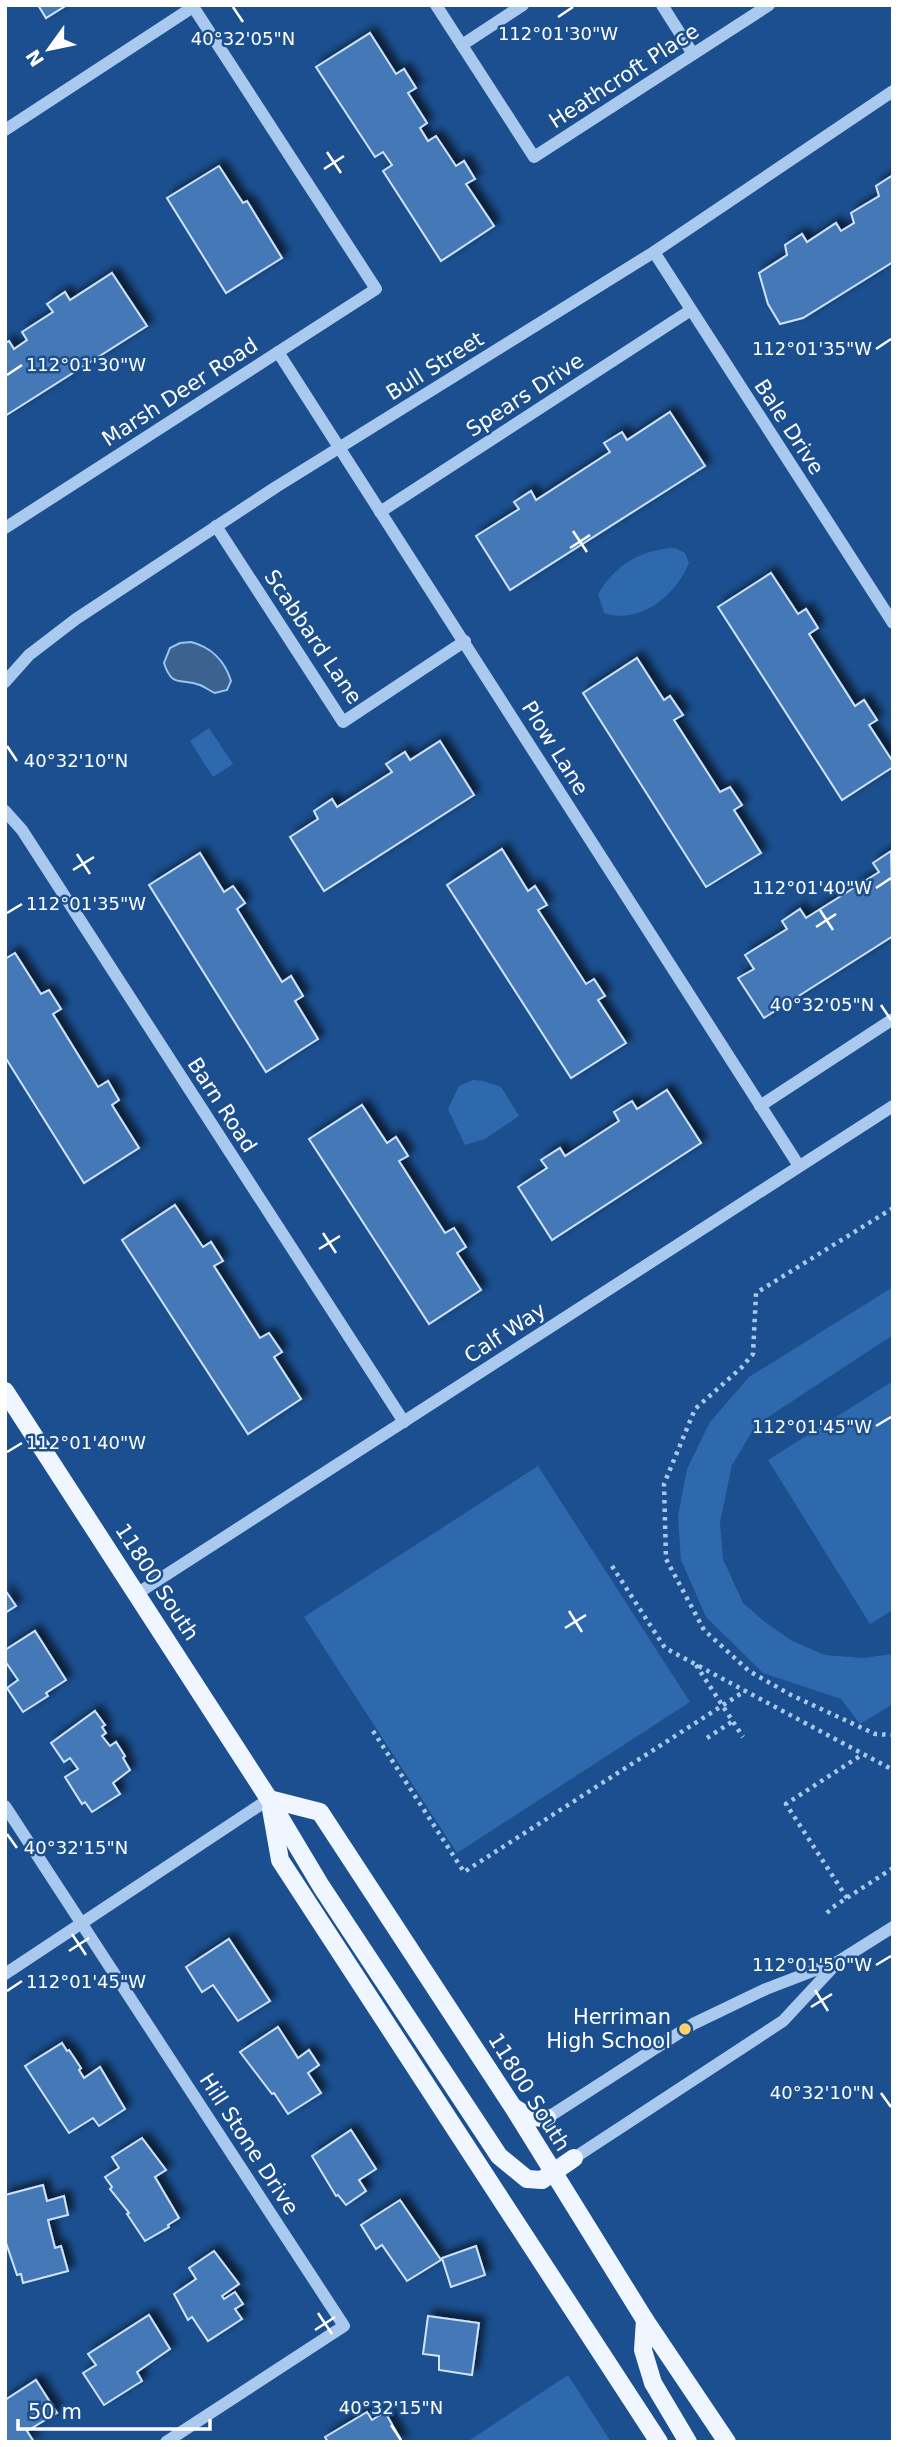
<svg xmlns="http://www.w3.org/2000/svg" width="898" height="2447" font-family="'DejaVu Sans',sans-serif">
<defs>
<filter id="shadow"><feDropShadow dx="6" dy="-6" stdDeviation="3.5" flood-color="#0009"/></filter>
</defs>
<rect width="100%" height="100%" fill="#1b4f8f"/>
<g fill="#2e69ad">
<path d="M675 548 685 553 689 563C676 595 640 625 604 613L598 594C615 565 642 549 675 548Z"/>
<polygon points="209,728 233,764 213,777 190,741"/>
<polygon points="473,1080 483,1081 501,1087 519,1116 485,1139 465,1145 448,1109 459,1086"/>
<polygon points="893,1287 893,1335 756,1425 732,1465 720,1522 723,1559 743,1603 765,1622 792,1641 825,1655 862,1658 893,1654 893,1704 860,1724 841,1699 763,1673 706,1617 681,1560 678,1516 687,1469 710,1422 749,1377"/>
<polygon points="893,1381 893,1610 870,1624 768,1460"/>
<polygon points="538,1466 690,1702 457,1853 304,1617"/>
<polygon points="568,2375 611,2442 467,2442"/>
</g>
<path fill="#3c6290" stroke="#9cc4f0" stroke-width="2" d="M191 642C211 647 225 661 231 681L227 690 215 693C210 691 205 687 200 685 180 678 172 688 164 663L170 648 180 643Z"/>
<g fill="#4478b7" stroke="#cfe3fa" stroke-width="2" filter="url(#shadow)">
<polygon points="38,5 67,5 46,18"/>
<polygon points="370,33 396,74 404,69 416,88 408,93 427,123 420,128 428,141 436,136 456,166 464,161 475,179 466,184 494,226 441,261 383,171 392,165 383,152 375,157 316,67"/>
<polygon points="219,166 243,203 247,201 282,258 226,293 167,198"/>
<polygon points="893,175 893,262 803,318 780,324 768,304 759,273 787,255 785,245 802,234 807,242 836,223 841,231 854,223 851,213 879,196 876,186"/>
<polygon points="112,273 147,326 5,416 5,343 9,341 14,349 27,340 22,332 53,312 47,304 65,292 70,300"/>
<polygon points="670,412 705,466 510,590 476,536 519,509 514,502 531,491 536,500 610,452 604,443 622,432 627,440"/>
<polygon points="771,573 798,614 806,609 818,628 809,634 855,706 864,700 877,720 869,725 893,762 893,767 842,800 718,607"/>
<polygon points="637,658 664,700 670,696 683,715 674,720 720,792 730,787 742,805 734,810 761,853 706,887 583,693"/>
<polygon points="440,741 474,795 324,891 290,837 318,819 314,811 332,799 337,807 392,772 386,764 405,752 410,760"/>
<polygon points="502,849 528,891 535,886 547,905 538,910 586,984 594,979 605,996 598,1000 626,1043 571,1078 447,885"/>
<polygon points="891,851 893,936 764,1018 738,978 754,969 745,955 787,929 782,921 800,909 806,918 879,872 873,863"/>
<polygon points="200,853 224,892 233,886 245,903 237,909 282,982 291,976 303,996 295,1001 318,1039 266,1072 149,885"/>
<polygon points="15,953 41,994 49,990 61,1009 53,1014 98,1087 108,1081 119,1100 112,1105 139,1148 84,1183 5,1057 5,959"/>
<polygon points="667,1090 701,1143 552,1240 518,1187 547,1168 541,1160 560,1148 565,1156 619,1121 614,1112 632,1101 637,1109"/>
<polygon points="362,1105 387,1143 396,1137 408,1156 399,1161 445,1233 454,1228 466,1247 457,1253 481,1290 429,1324 309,1139"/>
<polygon points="175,1205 203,1247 211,1242 223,1261 214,1266 260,1338 269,1333 282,1352 274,1357 301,1399 248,1434 122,1240"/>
<polygon points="5,1590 16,1606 5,1613"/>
<polygon points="35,1631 66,1680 46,1693 48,1696 23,1712 7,1688 18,1680 5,1661 5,1650"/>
<polygon points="95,1711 105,1725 102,1727 106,1733 102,1736 110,1746 116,1742 125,1756 123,1758 130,1770 113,1783 120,1794 92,1812 85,1802 82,1804 65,1777 78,1769 70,1758 64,1762 51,1743"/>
<polygon points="229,1939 270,2001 238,2021 213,1985 202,1992 186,1967"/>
<polygon points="278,2027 298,2058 309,2050 319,2065 308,2073 321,2093 288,2114 274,2093 272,2094 240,2052"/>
<polygon points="62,2043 67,2051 69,2050 81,2068 79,2070 84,2078 100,2067 125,2109 99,2126 93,2118 69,2133 25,2066"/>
<polygon points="351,2130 376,2169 359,2180 366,2191 346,2205 338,2195 336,2196 312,2156"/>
<polygon points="142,2138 166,2170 155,2177 179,2218 168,2225 169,2227 145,2241 127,2214 129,2213 110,2189 112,2187 105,2177 119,2168 112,2157"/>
<polygon points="43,2185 47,2201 64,2196 68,2215 48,2220 55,2248 61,2246 68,2271 23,2283 21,2274 17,2275 5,2240 5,2195"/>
<polygon points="400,2200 441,2260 407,2281 382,2245 376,2249 361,2225"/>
<polygon points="476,2246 485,2275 451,2287 442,2258"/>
<polygon points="214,2251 239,2284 222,2296 224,2299 235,2292 243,2304 235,2309 242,2319 208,2341 192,2317 188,2320 174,2294 196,2279 189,2268"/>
<polygon points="149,2315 170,2349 137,2372 142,2381 104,2405 83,2373 96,2365 88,2354"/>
<polygon points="428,2316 479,2323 472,2375 439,2370 439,2356 423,2354"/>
<polygon points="36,2380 57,2413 27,2431 34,2442 5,2442 5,2400"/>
<polygon points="367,2412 372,2420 385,2412 402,2442 328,2442 325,2437"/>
</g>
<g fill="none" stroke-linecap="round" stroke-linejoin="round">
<g stroke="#a9c9ee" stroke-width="4.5" stroke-dasharray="3.5 5" stroke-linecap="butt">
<polyline points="893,1208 756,1293 753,1354 741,1368 695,1409 664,1484 666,1559 704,1630 749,1671 791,1695 875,1734 893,1735"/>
<polyline points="612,1566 665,1648 893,1770"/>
<polyline points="696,1665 743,1737"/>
<polyline points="373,1731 464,1872 745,1691"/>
<polyline points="707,1738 733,1721"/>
<polyline points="847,1898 786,1804 863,1754"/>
<polyline points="827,1913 833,1907 893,1868"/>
</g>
<g stroke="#a9c9ee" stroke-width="12">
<polyline points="436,5 534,157 769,5"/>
<polyline points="662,5 693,54"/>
<polyline points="462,45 523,5"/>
<polyline points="5,130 193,7"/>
<polyline points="654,252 893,623"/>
<polyline points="278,352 799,1166"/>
<polyline points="380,512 691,310"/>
<polyline points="216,526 343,722 465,641"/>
<polyline points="5,528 376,289 192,5"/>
<polyline points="5,682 29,655 76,619 276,487 654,252 893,91"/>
<polyline points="5,811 22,830 404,1422"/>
<polyline points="760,1106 893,1019"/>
<polyline points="138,1593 893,1106"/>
<polyline points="5,1806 344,2326 166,2442"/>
<polyline points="5,1974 269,1799"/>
<polyline points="547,2118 693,2024 766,1989 839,1961 893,1927"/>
<polyline points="574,2158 783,2021 836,1964"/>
</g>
<g stroke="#f0f6ff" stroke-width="18">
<polyline points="5,1391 269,1799 321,1886 499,2156 527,2179 542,2180 574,2158"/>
<polyline points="269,1799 320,1812 513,2107 645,2320 727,2442"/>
<polyline points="271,1809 280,1860 659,2442"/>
<polyline points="515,2108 529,2117 547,2118"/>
<polyline points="645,2320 643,2350 653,2383 688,2442"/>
</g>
</g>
<path fill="none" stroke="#fff" stroke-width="2.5" d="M233 7 243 22M558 17 573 7M327 152 341 173M324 169 344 156M876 349 891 339M7 375 22 365M573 531 587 552M570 548 590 535M7 746 17 761M77 854 90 874M73 870 94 857M876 888 891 878M820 910 833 930M7 913 22 904M816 927 836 914M881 1005 891 1020M323 1233 336 1253M319 1249 340 1236M876 1426 891 1417M7 1452 22 1443M569 1611 582 1632M565 1628 586 1615M7 1834 17 1848M72 1934 86 1955M69 1951 89 1938M876 1965 891 1956M815 1990 828 2011M7 1991 22 1981M811 2007 832 1994M881 2093 891 2107M318 2313 332 2334M315 2330 335 2317M391 2425 401 2440"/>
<circle fill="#ffd166" stroke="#1b4f8f" stroke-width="2.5" cx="685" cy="2029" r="7"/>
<g text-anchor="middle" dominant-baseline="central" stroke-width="5" stroke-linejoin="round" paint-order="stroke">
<g font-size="21" fill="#fff" stroke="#1b4f8f">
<text transform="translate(624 76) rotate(-33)">Heathcroft Place</text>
<text transform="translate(435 366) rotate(-32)">Bull Street</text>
<text transform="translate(180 392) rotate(-33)">Marsh Deer Road</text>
<text transform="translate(525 395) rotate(-33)">Spears Drive</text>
<text transform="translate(789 427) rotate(57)">Bale Drive</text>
<text transform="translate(313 637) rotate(56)">Scabbard Lane</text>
<text transform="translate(555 748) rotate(58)">Plow Lane</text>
<text transform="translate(222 1105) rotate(57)">Barn Road</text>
<text transform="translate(505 1333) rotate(-33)">Calf Way</text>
<text transform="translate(157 1582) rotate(57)">11800 South</text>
<text transform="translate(529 2092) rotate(58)">11800 South</text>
<text transform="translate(249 2144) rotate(57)">Hill Stone Drive</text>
</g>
<g font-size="21" fill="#fff" stroke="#1b4f8f" text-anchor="end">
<text x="671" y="2017">Herriman<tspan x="671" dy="24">High School</tspan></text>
</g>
</g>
<g font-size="18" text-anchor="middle" fill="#fff" stroke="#1b4f8f" stroke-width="5" stroke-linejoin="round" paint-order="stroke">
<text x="558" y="40">112°01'30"W</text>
<text x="243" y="45">40°32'05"N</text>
<text x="812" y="355">112°01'35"W</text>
<text x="86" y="371">112°01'30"W</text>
<text x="76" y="767">40°32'10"N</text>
<text x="812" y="894">112°01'40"W</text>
<text x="86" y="910">112°01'35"W</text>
<text x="822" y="1011">40°32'05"N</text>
<text x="812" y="1433">112°01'45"W</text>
<text x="86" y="1449">112°01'40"W</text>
<text x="76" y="1854">40°32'15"N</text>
<text x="812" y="1971">112°01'50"W</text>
<text x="86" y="1988">112°01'45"W</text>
<text x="822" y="2099">40°32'10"N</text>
<text x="391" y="2414">40°32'15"N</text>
</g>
<rect width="898" height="2447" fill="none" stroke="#ffffff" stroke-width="14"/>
<g transform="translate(49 49) rotate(237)" stroke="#1b4f8f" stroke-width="5" paint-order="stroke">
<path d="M0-5L12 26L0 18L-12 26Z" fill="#ffffff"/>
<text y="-10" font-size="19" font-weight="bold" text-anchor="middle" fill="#ffffff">N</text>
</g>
<path d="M18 2419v10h192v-10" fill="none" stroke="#ffffff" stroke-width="3.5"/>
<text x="28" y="2419" font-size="21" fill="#ffffff" stroke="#1b4f8f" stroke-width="5" paint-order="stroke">50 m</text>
</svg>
